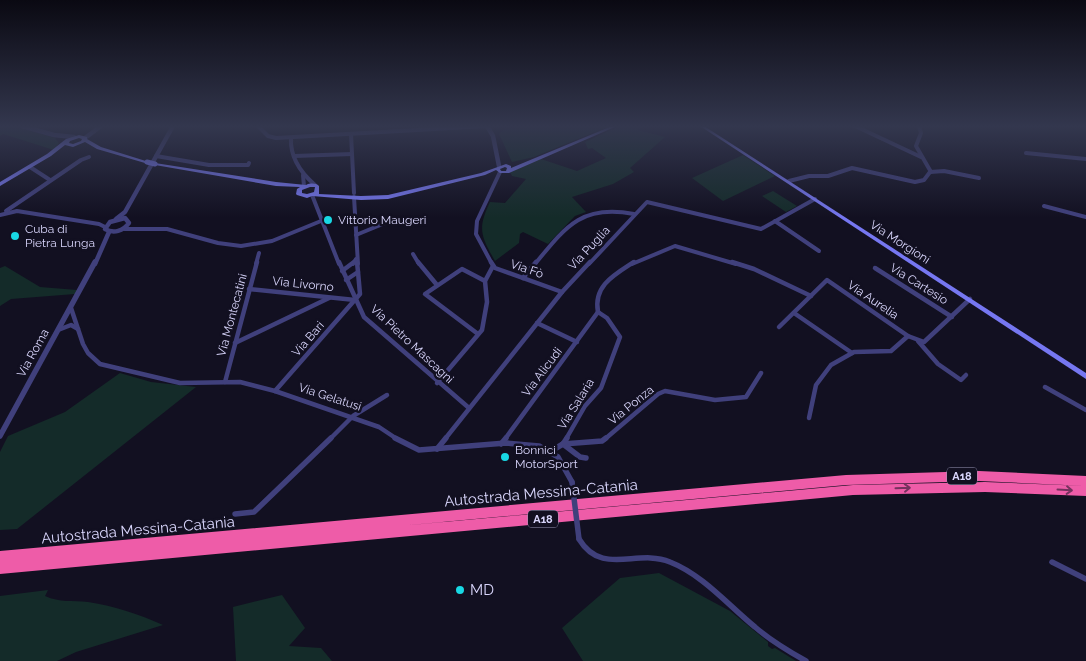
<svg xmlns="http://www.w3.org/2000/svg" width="1086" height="661" font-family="Raleway,sans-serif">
<rect width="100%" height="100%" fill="#121021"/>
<g fill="#142b29">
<polygon points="0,126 14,126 55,138 59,143 54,150 3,134 0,136"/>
<polygon points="522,126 609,126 534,157 512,162 499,134 503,130"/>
<path d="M620 126H645L638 130 665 137 630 168 634 172 613 184 572 197 586 212 575 216 548 244 523 232 520 234 519 243 495 261C481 236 477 229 490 202L505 203 526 179 512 176 510 172 541 159 577 171 606 158 592 148 588 149 585 142Z"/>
<polygon points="743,155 775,176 723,201 692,178"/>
<polygon points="773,191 797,206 786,212 762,196"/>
<polygon points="5,266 40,287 77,290 75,294 11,299 0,306 0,268"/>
<polygon points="120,373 151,382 196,387 17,529 0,530 0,452 8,436 65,412"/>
<polygon points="659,573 730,611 768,642 768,646 772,649 775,648 796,661 583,661 562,628 620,578"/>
<path d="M48 590 45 596C60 603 72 600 88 602 115 606 138 614 163 625L76 652 57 661H0V596Z"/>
<polygon points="282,595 305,628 289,646 321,648 332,661 236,661 233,607"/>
</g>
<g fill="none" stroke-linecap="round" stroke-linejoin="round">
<g stroke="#40407c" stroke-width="4">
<polyline points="258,126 268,136 276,138 487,126"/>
<polyline points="855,126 921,157"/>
<polyline points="919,126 921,133 916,146 931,172"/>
<polyline points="351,134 354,193"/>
<path d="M291 138C290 157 301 173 315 185"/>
<polyline points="1026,153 1086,159"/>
<polyline points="156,156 209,165 248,165 249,163"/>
<polyline points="294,156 352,154"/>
<polyline points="30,167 50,180"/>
<polyline points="303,175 304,186"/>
<polyline points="789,181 809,176 828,176 852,168 915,182 924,180 930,172 944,171 979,178"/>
<polyline points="312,195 339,264"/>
<polyline points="354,197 358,264"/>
<polyline points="1044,206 1086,217"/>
<polyline points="6,211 81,160 89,157"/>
<polyline points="0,215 17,211 99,224 105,227"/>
<polyline points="775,221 819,251"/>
<polyline points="124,229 167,229 218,243 241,246 272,241 321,221"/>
<polyline points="356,235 395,219"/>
<polyline points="413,254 419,264"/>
<polyline points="256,264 259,253"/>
<polyline points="353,264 356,259"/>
<polyline points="492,264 476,234 477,221 500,172"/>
<path d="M535 264C566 226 582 204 634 214"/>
<polyline points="589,264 647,202 761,229 815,199"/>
<polyline points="632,264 675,246 736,264"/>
</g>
<g stroke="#40407c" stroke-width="4.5">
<polyline points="339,262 364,317 469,408"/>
<polyline points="418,262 437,285"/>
<polyline points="491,262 495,268 562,292"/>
<polyline points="732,262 754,269 811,296"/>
<polyline points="875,268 952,317"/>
<polyline points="342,271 354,262"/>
<polyline points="523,278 536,262"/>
<polyline points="346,280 358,272 357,262"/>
<polyline points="249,289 355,300"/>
<polyline points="71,308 83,344 88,353 100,364 180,383 240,382 275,391 379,427 397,439"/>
<path d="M598 312C593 286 614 275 634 262"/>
<polyline points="794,313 852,353"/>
<polyline points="537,323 577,342"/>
<polyline points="779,327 827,280 908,336"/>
<polyline points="58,330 71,325 78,329"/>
<polyline points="478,334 425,294 462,269 485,281"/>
<polyline points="918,341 938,364 961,380 966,375"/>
<polyline points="235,343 329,298"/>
<polyline points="225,382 257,262"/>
<polyline points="437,383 482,330 487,302 485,281 493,266"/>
<polyline points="1045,387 1086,410"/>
<polyline points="275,391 360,294 358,272"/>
<polyline points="809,418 816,385 831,365 854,352 891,351 908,336 924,342 970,299"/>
<polyline points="330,439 353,416 387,395"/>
<polyline points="445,439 562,292 590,262"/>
<polyline points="505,439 598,312"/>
<polyline points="566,439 585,406 601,388 620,337 607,318 598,312"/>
<polyline points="605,439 658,394 665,391 715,400 746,397 761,373"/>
</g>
<g stroke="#40407c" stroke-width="5.5">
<polyline points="395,438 419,450 506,443 539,446 558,457 572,482"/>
<polyline points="501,444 506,438"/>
<polyline points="563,444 602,441 606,438"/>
<polyline points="563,444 580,457 586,458"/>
<polyline points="437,449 446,438"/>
<polyline points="551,451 563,444 567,438"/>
<polyline points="235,514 254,512 331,438"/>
<path d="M579 539C602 577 637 548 670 562 703 575 728 605 755 627 771 641 788 651 806 661"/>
<polyline points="1052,562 1086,579"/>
</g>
<g stroke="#40407c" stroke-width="4.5">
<polyline points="22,126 54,135 74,137"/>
<polyline points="487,126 493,136 499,166"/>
<polyline points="85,138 101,126"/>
<path d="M125 218 129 223C123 231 114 234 105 229L110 222Z"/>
<polyline points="116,219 125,212 173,126"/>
<polyline points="95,264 109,232"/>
</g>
<polyline stroke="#40407c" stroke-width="5.5" points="0,436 95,262"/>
<g fill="#7677f1" fill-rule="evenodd">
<path d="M612 126H617L509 173H500L496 170 485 175 388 199 361 200 312 196 307 198 297 195 296 194 297 189 300 187 276 186 155 165 153 164 155 163 276 182 306 185C310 183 316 183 319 186V194L361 196 388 195 481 173 506 164 511 166V168ZM505 167 507 168 506 171H501L500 169ZM310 187H315L314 192 307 194 302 193V190Z"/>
<polygon points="700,126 704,126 1086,373 1086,379"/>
<path d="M79 135 87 137V139L101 147 149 162 147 163H145L97 149 85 142 73 147 65 145 51 156 0 186V182L47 154 66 139ZM79 138 82 139 81 141 73 144 69 143 70 141Z"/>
</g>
<polygon fill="#ee5ca8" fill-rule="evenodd" points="979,471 1086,476 1086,486 979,481 846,485 399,526 853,485 985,482 1086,486 1086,496 985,492 853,495 0,574 0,551 846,475"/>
<polyline stroke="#40407c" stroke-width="5.5" points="572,482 579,539"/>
<polyline stroke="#7677f1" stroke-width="5" points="147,162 155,164"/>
</g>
<defs><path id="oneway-shaft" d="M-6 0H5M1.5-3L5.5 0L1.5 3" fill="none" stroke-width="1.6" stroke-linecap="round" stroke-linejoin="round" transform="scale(1.25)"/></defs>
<g stroke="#75325e">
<use href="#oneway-shaft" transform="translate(903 488) rotate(-2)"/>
<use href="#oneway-shaft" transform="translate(1065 490) rotate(3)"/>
</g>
<linearGradient id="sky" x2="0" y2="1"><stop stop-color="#0a0912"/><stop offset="0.58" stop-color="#33374e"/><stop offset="1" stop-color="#33374e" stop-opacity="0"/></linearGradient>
<rect width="1086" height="218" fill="url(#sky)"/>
<g fill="#18d8e4" stroke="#121021" stroke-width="2">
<circle cx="328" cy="220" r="5"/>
<circle cx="15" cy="236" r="5"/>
<circle cx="505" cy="457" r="5"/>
<circle cx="460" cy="590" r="5"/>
</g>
<g text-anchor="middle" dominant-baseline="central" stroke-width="5" stroke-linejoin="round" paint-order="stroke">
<g fill="#121021" stroke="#9d9aba" stroke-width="1">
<rect x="947" y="467.5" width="30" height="17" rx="4"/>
<rect x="528" y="510.5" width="30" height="17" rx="4"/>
</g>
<g font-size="11" font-weight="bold" fill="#d8d5fb">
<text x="962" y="476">A18</text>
<text x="543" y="519">A18</text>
</g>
<g font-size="12" fill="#d8d5fb" stroke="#121021" text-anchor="start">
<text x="338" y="220">Vittorio Maugeri</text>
<text x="25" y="229">Cuba di<tspan x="25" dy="14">Pietra Lunga</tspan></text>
<text x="515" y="450">Bonnici<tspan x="515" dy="14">MotorSport</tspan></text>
</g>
<g font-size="12" fill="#d8d5fb" stroke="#121021">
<text transform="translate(900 242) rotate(33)">Via Morgioni</text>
<text transform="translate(589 248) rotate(-47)">Via Puglia</text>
<text transform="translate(527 269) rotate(19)">Via Fò</text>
<text transform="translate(303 284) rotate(6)">Via Livorno</text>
<text transform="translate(919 284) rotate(32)">Via Cartesio</text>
<text transform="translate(873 300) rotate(34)">Via Aurelia</text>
<text transform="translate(232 315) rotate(-75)">Via Montecatini</text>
<text transform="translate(308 339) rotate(-49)">Via Bari</text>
<text transform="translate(412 344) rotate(43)">Via Pietro Mascagni</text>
<text transform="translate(33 353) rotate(-61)">Via Roma</text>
<text transform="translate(542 372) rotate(-53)">Via Alicudi</text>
<text transform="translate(330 397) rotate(18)">Via Gelatusi</text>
<text transform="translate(576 404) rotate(-58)">Via Salaria</text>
<text transform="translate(631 405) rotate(-39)">Via Ponza</text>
</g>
<g font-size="15" fill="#d8d5fb" stroke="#121021">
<text transform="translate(541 493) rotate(-5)">Autostrada Messina-Catania</text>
<text transform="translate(138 530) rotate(-5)">Autostrada Messina-Catania</text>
</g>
<g font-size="15" fill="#d8d5fb" stroke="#121021" text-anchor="start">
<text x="470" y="590">MD</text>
</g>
</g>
</svg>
